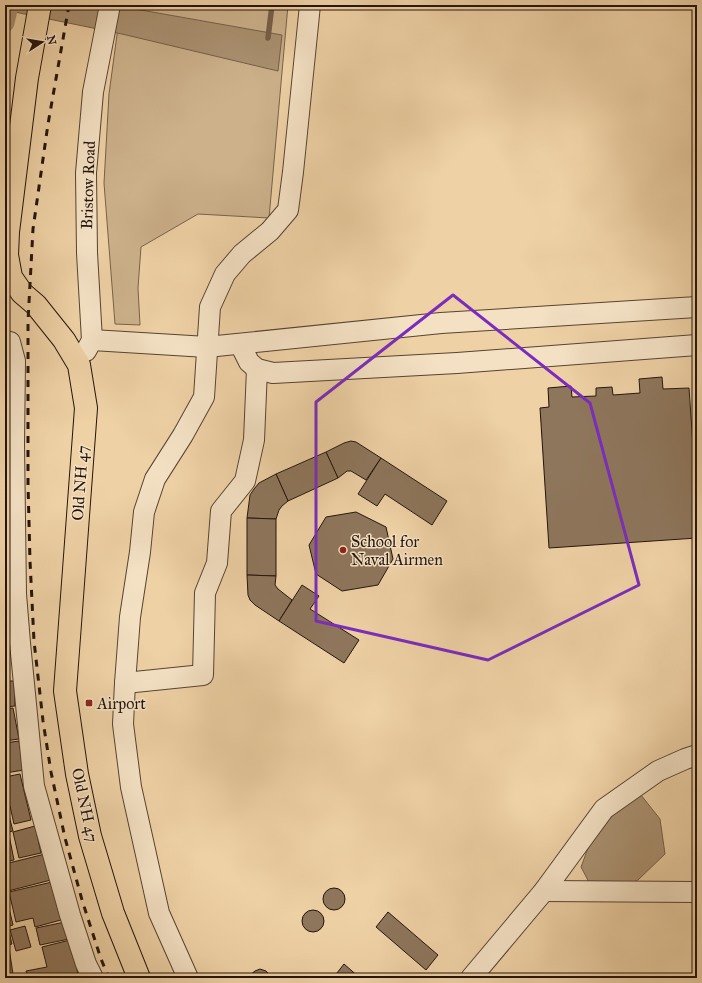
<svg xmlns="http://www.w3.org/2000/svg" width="702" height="983" font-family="'IM FELL Great Primer',serif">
<rect width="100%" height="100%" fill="#eed1a5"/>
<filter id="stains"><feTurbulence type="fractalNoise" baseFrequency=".005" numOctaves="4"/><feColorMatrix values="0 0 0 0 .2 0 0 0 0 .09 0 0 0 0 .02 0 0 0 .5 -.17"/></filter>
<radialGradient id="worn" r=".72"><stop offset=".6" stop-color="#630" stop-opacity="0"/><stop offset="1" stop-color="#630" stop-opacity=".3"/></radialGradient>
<polygon fill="#ccb18b" stroke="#78624c" points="121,5 288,5 269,218 198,214 141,247 138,288 140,325 115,324 104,183 109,94"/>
<g fill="#aa9171" stroke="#755f49">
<polygon points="5,5 111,5 124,7 282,35 278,71 122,34 5,10"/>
<polygon points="641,795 660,819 665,854 638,880 614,890 593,890 581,867 591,840 613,812"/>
</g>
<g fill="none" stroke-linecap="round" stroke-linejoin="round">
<polyline stroke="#755f49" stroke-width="5.5" points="268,38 272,5"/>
<polyline stroke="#aa9171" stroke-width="19" points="5,23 9,5"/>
</g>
<g fill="#8e765c" stroke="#25140c">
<polygon points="662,377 663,389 689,388 697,504 697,538 549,548 540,408 549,407 548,388 571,386 572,397 596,396 596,388 612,387 613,395 640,393 639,379"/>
<polygon points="351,441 356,442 381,458 366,480 351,471 347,471 338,478 326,452 344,443"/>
<polygon points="326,452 338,478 288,501 276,474"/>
<polygon points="381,458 447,501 432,525 385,494 377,506 358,494"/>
<polygon points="276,474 288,501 282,506 279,510 276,519 247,518 250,495 254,489 259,483"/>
<polygon points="356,512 386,527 393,559 378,585 342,591 316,574 309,545 326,517"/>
<polygon points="247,518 276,519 276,576 247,575"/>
<polygon points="247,575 276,576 275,585 278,589 292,600 279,621 255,605 250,600 248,595"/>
<polygon points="302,585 319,596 310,609 359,640 344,663 279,621"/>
<polygon points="8,613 11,628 5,629 5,614"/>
<polygon points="5,635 9,635 13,653 5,655"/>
<polygon points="5,681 14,681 15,706 5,707"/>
<polygon points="13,708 19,739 5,741 5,709"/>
<polygon points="19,741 24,770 5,773 5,743"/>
<polygon points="20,774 31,820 14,824 10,806 5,807 5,777"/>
<polygon points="5,808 7,808 13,831 5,833"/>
<polygon points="35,826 41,853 19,858 13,832"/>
<polygon points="5,835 9,835 14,860 5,862"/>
<polygon points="45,854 51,880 8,891 5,878 5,864"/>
<polygon points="52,882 61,920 35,927 33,918 16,922 9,892"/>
<circle cx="334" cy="899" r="11"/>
<polygon points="5,891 13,925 5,927"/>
<circle cx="313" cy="921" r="11"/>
<polygon points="388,912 438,955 426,970 376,927"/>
<polygon points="65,922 69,939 40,945 36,928"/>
<polygon points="25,926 31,947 16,951 10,930"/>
<polygon points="9,932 12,944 5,946 5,933"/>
<polygon points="70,940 78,974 61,978 28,978 26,971 47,967 42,947"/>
<polygon points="5,948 9,948 13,974 5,975"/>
<polygon points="344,964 360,978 333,978"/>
<polygon points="260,969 266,971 270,975 270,978 249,978 250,975 255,971"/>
</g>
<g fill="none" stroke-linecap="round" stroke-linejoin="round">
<defs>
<g id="minor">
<polyline points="92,340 207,347 441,323 697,307"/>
<polyline points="5,341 10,342 15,361 14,444 16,594 20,643 34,786 70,915 86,964 93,978"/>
<polyline points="240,344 249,362 257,369 273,373 457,363 697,345"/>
<polyline points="86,351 92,340 87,253 86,173 93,92 110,5"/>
<polyline points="125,683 203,675 205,593 217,563 221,511 245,481 254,440 257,369"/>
<polyline points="544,891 697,892"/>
<polyline points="188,978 159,913 131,787 123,724 125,683 130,617 140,552 144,512 155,479 183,435 204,397 210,307 225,274 242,254 270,231 288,210 293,172 310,5"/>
<polyline points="471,978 544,891 604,809 658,771 685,759 697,755"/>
</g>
<polyline id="major" points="40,5 27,78 8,232 7,255 11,277 22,293 36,305 64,340 79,365 86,408 65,691 77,774 90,836 113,913 139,978"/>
</defs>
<use href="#minor" stroke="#574332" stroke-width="22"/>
<use href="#major" stroke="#25140c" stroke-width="24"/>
<use href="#minor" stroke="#f4e1c4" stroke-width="20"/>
<use href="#major" stroke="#eed1a5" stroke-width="22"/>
<polyline stroke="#25140c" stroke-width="3" stroke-dasharray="7 7" stroke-linecap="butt" points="69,5 48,124 33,229 28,321 28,484 30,561 34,641 43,721 51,772 65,838 82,900 101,959 109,978"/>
</g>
<path fill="none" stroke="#7b2cbf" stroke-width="3" stroke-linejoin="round" d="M453 295 590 403 639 585 488 660 316 621V402Z"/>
<g fill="#8f2418" stroke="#f4e1c4" stroke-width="1.5">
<circle cx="343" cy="550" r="4"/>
<rect x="85" y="699" width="8" height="8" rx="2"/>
</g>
<g text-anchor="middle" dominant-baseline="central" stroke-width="3" stroke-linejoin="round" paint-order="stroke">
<g font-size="16" fill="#25140c" stroke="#f4e1c4">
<text transform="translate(88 185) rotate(-88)">Bristow Road</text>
<text transform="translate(80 483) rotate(-86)">Old NH 47</text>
<text transform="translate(85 805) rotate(78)">Old NH 47</text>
</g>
<g font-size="16" fill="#25140c" stroke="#f4e1c4" text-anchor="start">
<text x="351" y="541">School for<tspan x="351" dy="18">Naval Airmen</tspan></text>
<text x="97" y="703">Airport</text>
</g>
</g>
<rect width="702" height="983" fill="none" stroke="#eed1a5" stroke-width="20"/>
<rect x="6" y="6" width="690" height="971" fill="none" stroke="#25140c" stroke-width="2"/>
<rect x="10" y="10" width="682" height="963" fill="none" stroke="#25140c"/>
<g transform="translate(42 42) rotate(78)" stroke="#f4e1c4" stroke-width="3" paint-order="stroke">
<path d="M0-3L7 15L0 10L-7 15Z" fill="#25140c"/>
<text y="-6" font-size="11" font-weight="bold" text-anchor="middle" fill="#25140c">N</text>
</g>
<rect width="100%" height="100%" filter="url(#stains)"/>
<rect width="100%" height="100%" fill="url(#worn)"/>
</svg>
